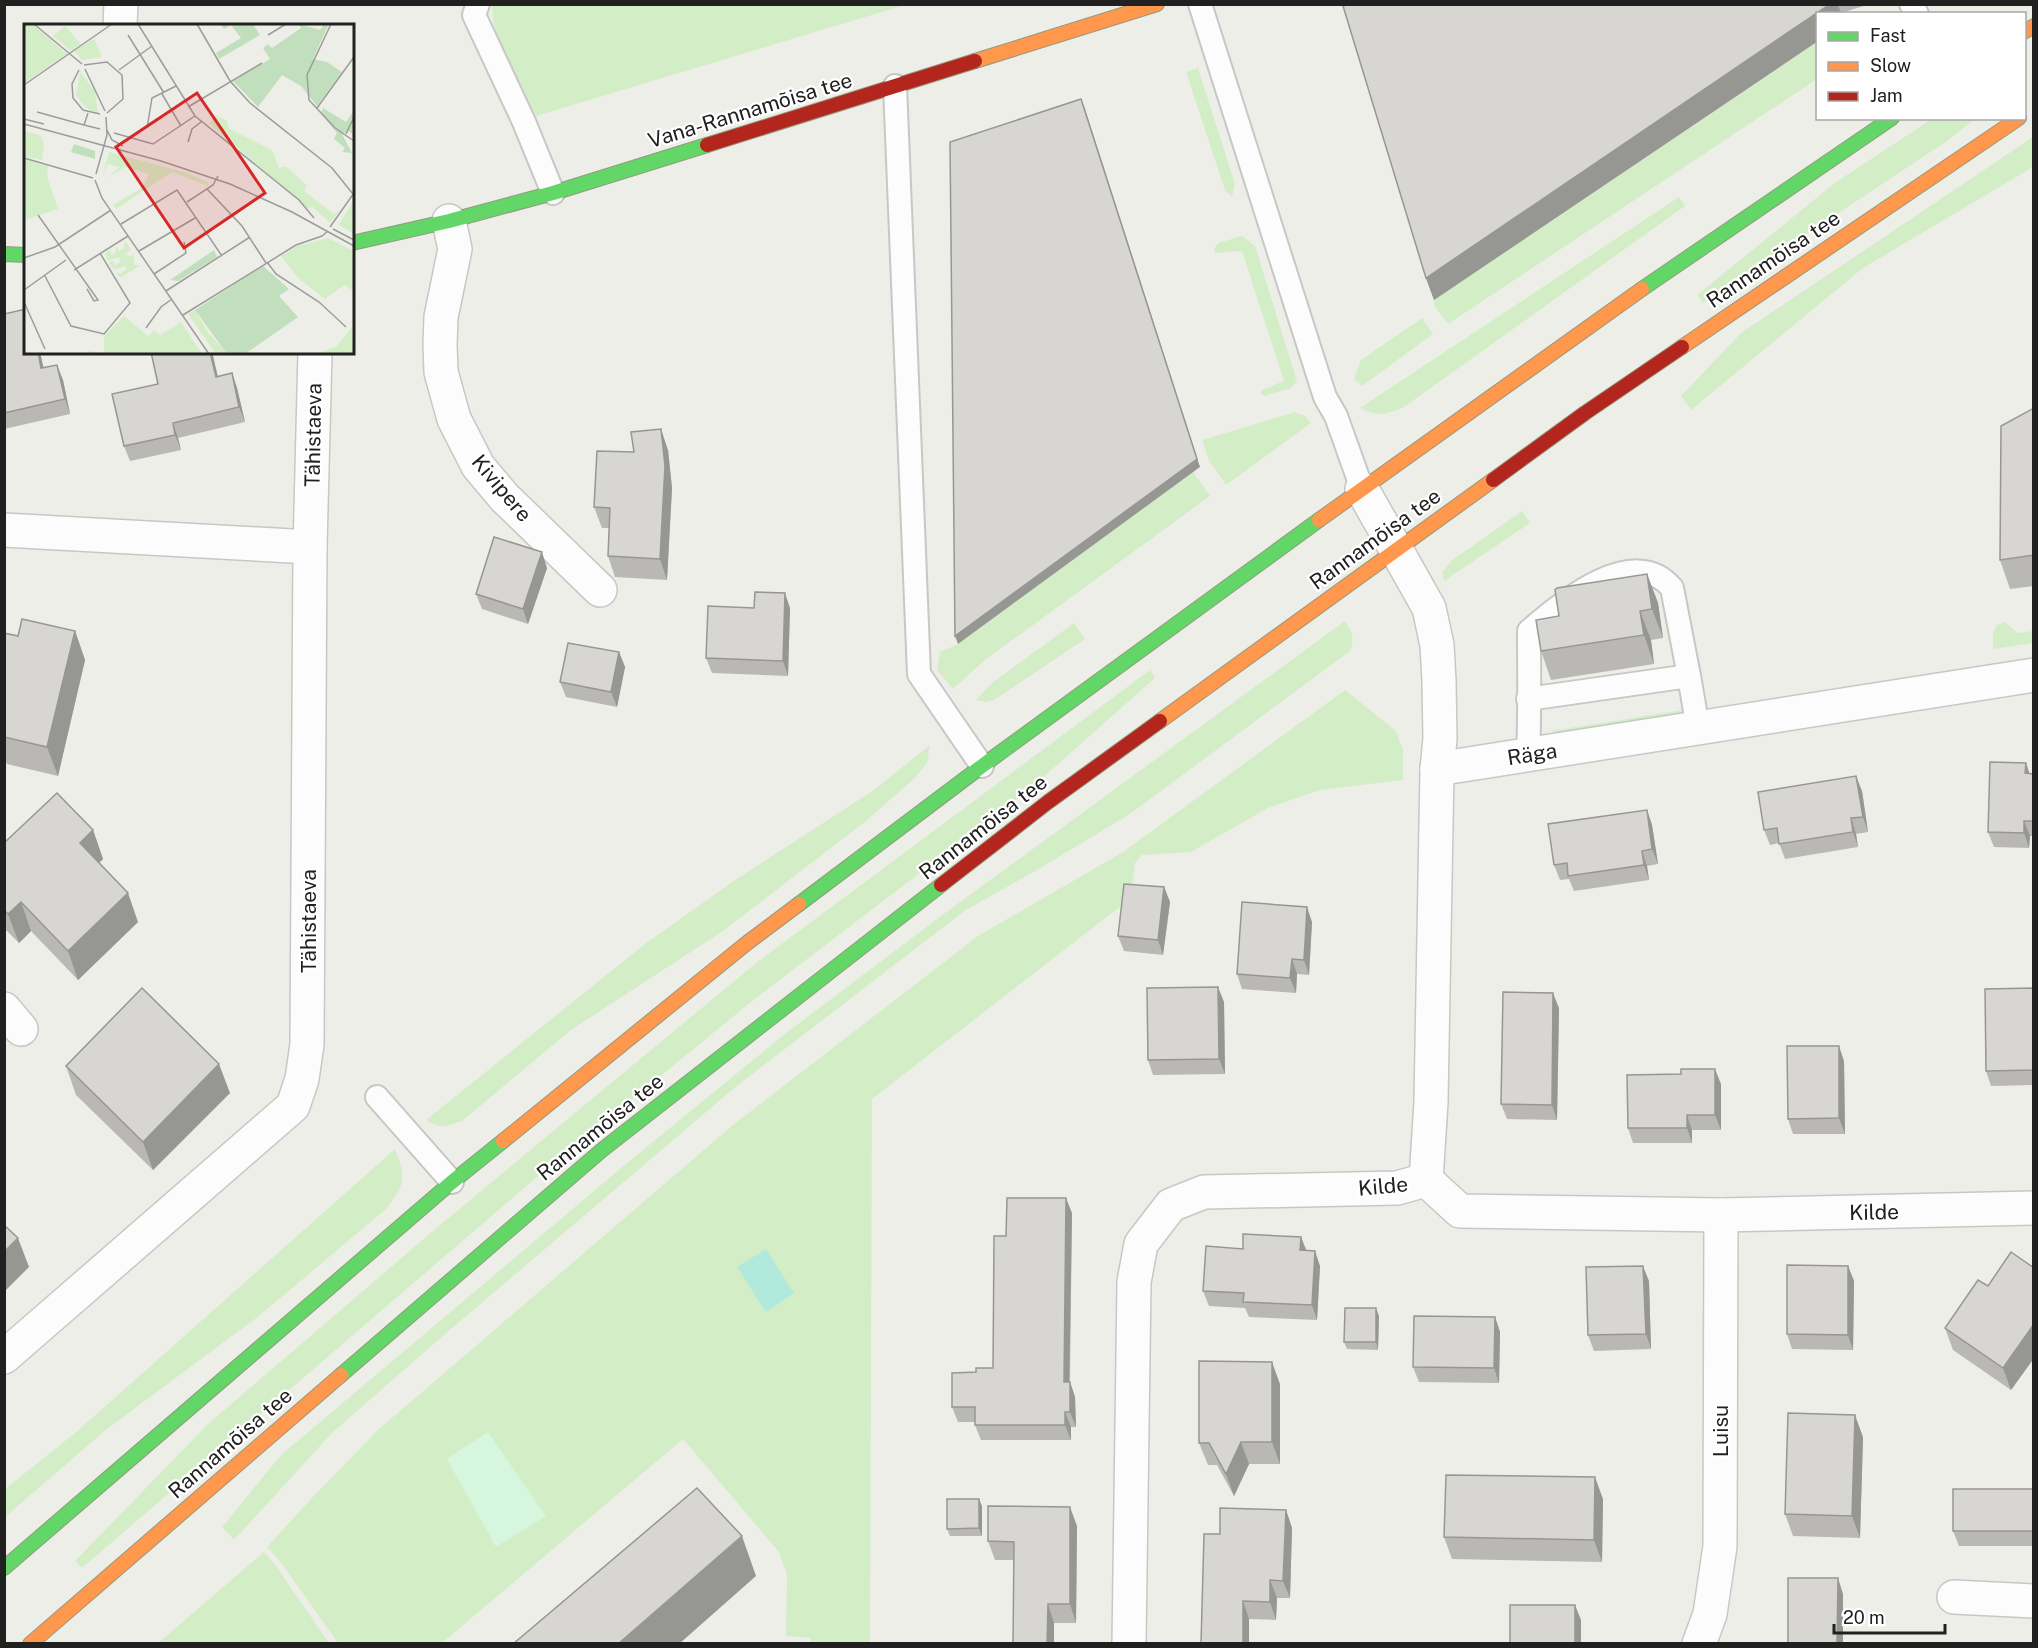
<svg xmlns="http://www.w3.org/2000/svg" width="2038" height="1648" font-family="'Public Sans',sans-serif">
<rect width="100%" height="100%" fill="#eeeee9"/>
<g fill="#d3eec6">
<path d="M492 4H905V5L536 116C520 85 491 40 492 4Z"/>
<polygon points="1817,41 1817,79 1448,324 1435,307 1434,300"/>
<polygon points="1198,68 1235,184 1232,197 1225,190 1186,72"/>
<polygon points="1932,119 1975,119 1947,141 1703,303 1697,295 1836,182"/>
<polygon points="2033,137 2033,167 1863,268 1691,410 1681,396 1741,333"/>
<path d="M1679 197 1685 206 1404 407C1385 415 1379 417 1360 408Z"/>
<polygon points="1242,236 1255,246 1297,381 1291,388 1264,396 1260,392 1262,390 1284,381 1242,251 1215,253 1214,249 1218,243"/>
<polygon points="1422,318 1433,334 1362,386 1354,379 1361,360"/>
<polygon points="1295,412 1305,416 1311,423 1226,485 1209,461 1202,440"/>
<polygon points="1193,472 1210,496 985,660 953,689 937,670 940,652 958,644"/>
<polygon points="1522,511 1530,523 1444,581 1442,573 1451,561"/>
<path d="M1345 621C1352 632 1355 638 1350 651L1130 814 1037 870 966 910 738 1085 445 1334 332 1433 234 1540 222 1527 281 1455 621 1168 786 1033 945 913Z"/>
<polygon points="2005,622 2018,633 2033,631 2033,643 1993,649 1993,634 1997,625"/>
<polygon points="1074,623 1085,639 994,700 985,702 976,700 992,683"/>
<polygon points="1150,670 1155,678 1030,789 751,1002 530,1183 82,1568 75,1561 208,1424 440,1225 756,963"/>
<polygon points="1345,690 1396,731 1403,750 1403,780 1320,790 1268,808 1191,852 1142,855 1135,863 1130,899 872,1099 870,1643 811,1643 811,1638 786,1636 787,1575 779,1552 683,1439 442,1643 338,1643 280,1561 267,1547 309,1501 379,1429 734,1124 978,936 1123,852"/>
<polygon points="1682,710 1679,718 1564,738 1551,731"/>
<path d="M930 745 927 763 915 778 866 821 723 931 571 1030 462 1121C445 1127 441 1129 426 1120L645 944 738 878 874 790Z"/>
<path d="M395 1149C407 1179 405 1184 386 1209L259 1316 107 1429 5 1517V1489L75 1433Z"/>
<polygon points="264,1552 276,1566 329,1643 158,1643"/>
</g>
<polygon fill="#d6f6dd" points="488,1432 546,1516 496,1547 447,1459"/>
<polygon fill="#b2e9dd" points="766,1249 794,1293 766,1312 737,1267"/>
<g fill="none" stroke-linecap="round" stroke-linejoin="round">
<defs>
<g id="lane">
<polyline points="478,4 474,15 524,122 553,193"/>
<polyline points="1200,4 1325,397 1336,416 1362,489"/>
<polyline points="1911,4 1917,14"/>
<polyline points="895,86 919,674 982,766"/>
<polyline points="1689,676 1698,728"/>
<path d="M1528 755C1530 714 1529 672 1529 631 1561 603 1634 542 1672 588L1689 676 1528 699"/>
<polyline points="377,1097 452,1182"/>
</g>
<g id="street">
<polyline points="120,26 121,4"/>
<polyline points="449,221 455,249 441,317 440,345 441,372 454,419 478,466 504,497 600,590"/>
<polyline points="1362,489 1429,608 1437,645 1439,681 1440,739 1437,769 1431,1102 1426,1180"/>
<polyline points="4,530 310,547"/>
<polyline points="1437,769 2034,675"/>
<polyline points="4,1009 21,1029"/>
<polyline points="4,1357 293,1106 302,1079 307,1044 310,547 315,352"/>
<polyline points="1954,1597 2034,1601"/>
<polyline points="1129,1644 1134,1282 1141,1244 1171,1205 1204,1192 1397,1188 1426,1180 1460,1211 1721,1215 2034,1208"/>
<polyline points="1699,1644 1710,1614 1720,1546 1721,1215"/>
</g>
<g id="fast">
<polyline points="352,243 449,221 553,193 707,145"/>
<polyline points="4,254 26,255"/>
<polyline points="1642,289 1892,118"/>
<polyline points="799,904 982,766 1319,520"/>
<polyline points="341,1375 602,1150 941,885"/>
<polyline points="4,1568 452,1182 503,1141"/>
</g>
<g id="slow">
<polyline points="2024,32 2034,26"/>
<polyline points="975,61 1157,4"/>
<polyline points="1682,347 2019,118"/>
<polyline points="1319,520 1642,289"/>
<polyline points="1160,721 1493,480"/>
<polyline points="503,1141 747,943 799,904"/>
<polyline points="30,1644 341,1375"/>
</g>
<g id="jam">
<polyline points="707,145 975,61"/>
<polyline points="1493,480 1585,413 1682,347"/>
<polyline points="941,885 1048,802 1160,721"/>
</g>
</defs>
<use href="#lane" stroke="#c7c7c5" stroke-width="26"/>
<use href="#street" stroke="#c7c7c5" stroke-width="36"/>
<use href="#fast" stroke="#939a7f" stroke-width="16"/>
<use href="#slow" stroke="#939a7f" stroke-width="16"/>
<use href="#jam" stroke="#939a7f" stroke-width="16"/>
<use href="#lane" stroke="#fcfcfc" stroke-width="22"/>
<use href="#street" stroke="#fcfcfc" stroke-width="33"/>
<use href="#fast" stroke="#63d668" stroke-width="14"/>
<use href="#slow" stroke="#ff974d" stroke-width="14"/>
<use href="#jam" stroke="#b3261e" stroke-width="14"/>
</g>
<g fill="#b9b8b5">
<polygon points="1349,4 1870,4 1841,13 1818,14 1818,41 1434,300 1426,278"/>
<polygon points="4,314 26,352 40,352 43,368 63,380 70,414 4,429"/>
<polygon points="151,352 212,352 218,376 232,373 237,388 245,422 178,438 181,450 130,461 124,446 158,384"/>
<polygon points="2034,408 2034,586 2010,589 2000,560"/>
<polygon points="668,450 672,488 667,580 615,577 608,556 609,528 602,528 594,507 634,452"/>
<polygon points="547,568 528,624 482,609 476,594"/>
<polygon points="1647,574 1658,603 1663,638 1651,640 1654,664 1551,680 1541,651 1559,616"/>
<polygon points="790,608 788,676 712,673 706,658"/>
<polygon points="75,631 85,660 58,776 7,764 4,757 4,633 18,636"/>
<polygon points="619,652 625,667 617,707 566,697 560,682"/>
<polygon points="2026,763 2029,773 2034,774 2034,836 2030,836 2029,848 1994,847 1988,832"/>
<polygon points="1862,791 1868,832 1856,834 1858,847 1785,859 1779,843 1770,845 1764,830"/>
<polygon points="1647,810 1652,825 1658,864 1647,866 1649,880 1574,891 1569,879 1560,880 1554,865"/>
<polygon points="93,830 103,859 99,863 138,922 78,980 31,931 19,943 4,928 4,843"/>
<polygon points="1164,887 1170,902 1163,955 1124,951 1118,936"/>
<polygon points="1312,922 1309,975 1297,974 1296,993 1242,989 1237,974"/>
<polygon points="2034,988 2034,1085 1991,1086 1986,1071"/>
<polygon points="1224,1002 1225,1074 1153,1075 1148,1060"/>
<polygon points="1559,1008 1557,1120 1507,1119 1501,1104"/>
<polygon points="1844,1061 1845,1134 1793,1134 1788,1119"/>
<polygon points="66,1066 230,1093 153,1170 76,1095"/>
<polygon points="1721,1084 1721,1130 1692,1130 1692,1143 1633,1143 1628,1128"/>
<polygon points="1072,1213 1070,1382 1075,1397 1076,1427 1071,1427 1071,1440 981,1440 975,1425 975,1422 958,1422 952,1407 976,1372 993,1368 1006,1236"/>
<polygon points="1301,1237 1306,1251 1320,1266 1317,1320 1249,1317 1245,1308 1209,1306 1203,1291 1243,1249"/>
<polygon points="1848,1266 1854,1281 1853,1350 1792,1349 1787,1334"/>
<polygon points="2034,1268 2034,1358 2011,1390 1953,1350 1945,1328 1988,1286"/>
<polygon points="1649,1281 1651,1349 1594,1351 1588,1335"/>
<polygon points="1379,1316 1378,1350 1347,1349 1344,1342"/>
<polygon points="1495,1317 1500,1332 1499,1383 1419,1382 1413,1367"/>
<polygon points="1280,1384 1280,1464 1249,1464 1234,1496 1217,1465 1208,1465 1199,1443"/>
<polygon points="1863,1437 1860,1538 1793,1536 1785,1514"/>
<polygon points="2034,1489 2034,1546 1959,1546 1953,1531"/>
<polygon points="1603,1499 1602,1562 1452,1559 1444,1537"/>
<polygon points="982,1506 982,1536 950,1536 947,1529"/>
<polygon points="1286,1510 1292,1528 1290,1598 1277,1598 1276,1620 1249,1619 1249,1644 1201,1644 1220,1534"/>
<polygon points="1077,1526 1076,1623 1054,1623 1054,1644 1013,1644 1014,1560 995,1560 988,1541"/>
</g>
<g fill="#969693">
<polygon points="1830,4 1838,4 1841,14 1818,14 1818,41 1434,300 1426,278"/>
<polygon points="1084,106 1200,467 958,644 955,636"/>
<polygon points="38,352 40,352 47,383 41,368"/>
<polygon points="210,352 212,352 221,392 216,377"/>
<polygon points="57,365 63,380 70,414 65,399"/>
<polygon points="232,373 237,388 245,422 239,407"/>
<polygon points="173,423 178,438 181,450 175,435"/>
<polygon points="661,429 668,450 672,488 667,580 660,559"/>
<polygon points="542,552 547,568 528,624 523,609"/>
<polygon points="1647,574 1658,603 1663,638 1652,609"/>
<polygon points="785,593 790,608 788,676 783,661"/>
<polygon points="1640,611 1651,640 1654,664 1644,635"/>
<polygon points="75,631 85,660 58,776 47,747"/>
<polygon points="619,652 625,667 617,707 611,692"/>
<polygon points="2026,763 2031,778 2025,773"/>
<polygon points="1856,776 1862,791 1868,832 1863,817"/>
<polygon points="1647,810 1652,825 1658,864 1652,849"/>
<polygon points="1851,818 1856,834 1858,847 1853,832"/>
<polygon points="2024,821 2030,836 2029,848 2024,833"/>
<polygon points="93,830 103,859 90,872 80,843"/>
<polygon points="1642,851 1647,866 1649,880 1644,865"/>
<polygon points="1164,887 1170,902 1163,955 1158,940"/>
<polygon points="128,893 138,922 78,980 68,951"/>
<polygon points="21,902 31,931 19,943 8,914"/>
<polygon points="1307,907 1312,922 1309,975 1304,960"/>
<polygon points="1292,959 1297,974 1296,993 1290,978"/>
<polygon points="1218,987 1224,1002 1225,1074 1219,1059"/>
<polygon points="1553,993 1559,1008 1557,1120 1552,1105"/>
<polygon points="1839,1046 1844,1061 1845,1134 1839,1118"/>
<polygon points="219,1064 230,1093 153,1170 143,1142"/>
<polygon points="1715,1069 1721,1084 1721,1130 1715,1115"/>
<polygon points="1687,1115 1692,1130 1692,1143 1687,1128"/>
<polygon points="1066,1198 1072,1213 1069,1397 1064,1382"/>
<polygon points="1301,1237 1307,1252 1300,1250"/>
<polygon points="18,1238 29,1267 4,1292 4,1252"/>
<polygon points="1315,1251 1320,1266 1317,1320 1312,1305"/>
<polygon points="1643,1266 1649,1281 1651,1349 1646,1334"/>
<polygon points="1848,1266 1854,1281 1853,1350 1848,1335"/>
<polygon points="1376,1308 1379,1316 1378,1350 1376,1342"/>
<polygon points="1495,1317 1500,1332 1499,1383 1494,1368"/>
<polygon points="2034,1324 2034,1358 2011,1390 2003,1368"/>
<polygon points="1272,1362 1280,1384 1280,1464 1272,1442"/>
<polygon points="1070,1382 1075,1397 1076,1427 1070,1412"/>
<polygon points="1065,1412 1071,1427 1071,1440 1065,1425"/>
<polygon points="1855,1415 1863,1437 1860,1538 1852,1516"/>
<polygon points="1241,1442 1249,1464 1234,1496 1226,1474"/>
<polygon points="1595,1477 1603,1499 1602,1562 1594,1540"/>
<polygon points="979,1499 982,1506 982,1536 979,1528"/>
<polygon points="1070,1507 1077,1526 1076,1623 1070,1604"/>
<polygon points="1286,1510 1292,1528 1290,1598 1283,1581"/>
<polygon points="742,1536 756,1576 679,1644 618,1644"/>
<polygon points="1838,1578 1843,1594 1843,1644 1837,1644"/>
<polygon points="1270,1580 1277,1598 1276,1620 1270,1602"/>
<polygon points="1243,1601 1249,1619 1249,1644 1243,1644"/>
<polygon points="1048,1604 1054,1623 1054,1644 1047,1644"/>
<polygon points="1575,1605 1581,1620 1581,1644 1575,1644"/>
</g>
<g fill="#d7d6d2" stroke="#969693" stroke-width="1.5">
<polygon points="1349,4 1830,4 1426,278 1343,6"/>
<polygon points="1081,99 1197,459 955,636 950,142"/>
<polygon points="26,309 26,352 38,352 41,368 57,365 65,399 4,413 4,314"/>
<polygon points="151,352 210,352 216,377 232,373 239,407 173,423 175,435 124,446 112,394 158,384"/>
<polygon points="2034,408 2034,555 2000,560 2001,426"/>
<polygon points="661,429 665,466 660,559 608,556 610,508 594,507 597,451 634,452 631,432"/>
<polygon points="494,537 542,552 523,609 476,594"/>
<polygon points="1647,574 1652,609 1640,611 1644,635 1541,651 1536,620 1559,616 1555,590 1557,588"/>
<polygon points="755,592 785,593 783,661 706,658 708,606 754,608"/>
<polygon points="22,619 75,631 47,747 4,737 4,633 18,636"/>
<polygon points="568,643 619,652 611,692 560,682"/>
<polygon points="1990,762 2026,763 2025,773 2034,774 2034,821 2024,821 2024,833 1988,832"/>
<polygon points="1856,776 1863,817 1851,818 1853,832 1779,844 1777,828 1764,830 1758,792"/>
<polygon points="57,793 93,830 80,843 128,893 68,951 21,902 8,914 4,910 4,843"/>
<polygon points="1647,810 1652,849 1642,851 1644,865 1568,876 1567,863 1554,865 1548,824"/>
<polygon points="1124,884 1164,887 1158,940 1118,936"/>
<polygon points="1242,902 1307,907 1304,960 1292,959 1290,978 1237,974"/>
<polygon points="1218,987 1219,1059 1148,1060 1147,988"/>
<polygon points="142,988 219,1064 143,1142 66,1066"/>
<polygon points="2034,988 2034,1070 1986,1071 1985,989"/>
<polygon points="1503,992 1553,993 1552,1105 1501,1104"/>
<polygon points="1787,1046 1839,1046 1839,1118 1788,1119"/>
<polygon points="1681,1069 1715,1069 1715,1115 1687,1115 1687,1128 1628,1128 1627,1075 1681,1074"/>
<polygon points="1007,1198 1066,1198 1064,1382 1070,1382 1070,1412 1065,1412 1065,1425 975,1425 975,1407 952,1407 952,1373 976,1372 976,1368 993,1368 994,1236 1006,1236"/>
<polygon points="4,1225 18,1238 4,1252"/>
<polygon points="1243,1234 1301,1237 1300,1250 1315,1251 1312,1305 1243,1302 1244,1293 1203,1291 1206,1246 1243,1249"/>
<polygon points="2011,1252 2034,1268 2034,1324 2003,1368 1945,1328 1978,1280 1988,1286"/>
<polygon points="1787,1265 1848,1266 1848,1335 1787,1334"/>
<polygon points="1643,1266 1646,1334 1588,1335 1586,1267"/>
<polygon points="1345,1308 1376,1308 1376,1342 1344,1342"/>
<polygon points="1414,1316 1495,1317 1494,1368 1413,1367"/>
<polygon points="1199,1361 1272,1362 1272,1442 1241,1442 1226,1474 1209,1443 1199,1443"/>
<polygon points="1788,1413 1855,1415 1852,1516 1785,1514"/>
<polygon points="1446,1475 1595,1477 1594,1540 1444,1537"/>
<polygon points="697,1488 742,1536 618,1644 513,1644"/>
<rect x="1953" y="1489" width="81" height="42"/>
<polygon points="947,1499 979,1499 979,1528 947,1529"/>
<polygon points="988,1506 1070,1507 1070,1604 1048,1604 1047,1644 1013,1644 1014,1542 988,1541"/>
<polygon points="1220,1508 1286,1510 1283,1581 1270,1580 1270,1602 1243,1601 1243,1644 1201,1644 1204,1534 1220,1534"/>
<polygon points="1788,1578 1838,1578 1837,1644 1788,1644"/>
<rect x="1510" y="1605" width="65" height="39"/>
</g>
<g text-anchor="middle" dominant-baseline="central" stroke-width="4.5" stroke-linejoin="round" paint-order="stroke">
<g font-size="21" fill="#202020" stroke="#fff">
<text transform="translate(750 110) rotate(-17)">Vana-Rannamõisa tee</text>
<text transform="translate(1773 259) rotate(-34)">Rannamõisa tee</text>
<text transform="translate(313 435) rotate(-89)">Tähistaeva</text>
<text transform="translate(502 488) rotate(50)">Kivipere</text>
<text transform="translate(1375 539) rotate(-36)">Rannamõisa tee</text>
<text transform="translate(1532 754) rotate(-9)">Räga</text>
<text transform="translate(983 827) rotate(-38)">Rannamõisa tee</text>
<text transform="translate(308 921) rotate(-90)">Tähistaeva</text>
<text transform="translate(600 1127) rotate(-39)">Rannamõisa tee</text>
<text transform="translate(1383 1186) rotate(-5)">Kilde</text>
<text transform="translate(1874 1212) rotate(-1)">Kilde</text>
<text transform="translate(1720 1431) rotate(-90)">Luisu</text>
<text transform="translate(230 1443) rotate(-41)">Rannamõisa tee</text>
</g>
</g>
<g transform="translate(24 24)">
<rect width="330" height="330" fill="#eeeee9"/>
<path d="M0 0H8L43 30 0 59ZM41 2 57 20 47 27 29 12ZM70 15 78 33 58 36 50 27ZM56 48 71 67 74 89 62 84 52 71ZM192 92 203 97 204 104 248 126 255 144 262 142 283 162 280 167 310 190 315 187 306 199 283 178 288 183 283 184 185 99ZM0 107 16 111 20 119 18 136 0 132ZM85 128 160 148 184 158V162L148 148 92 185 89 181 119 163 125 150 100 143 83 155 95 143 84 140 78 153ZM0 135 24 142 23 152 34 185 0 196ZM330 175V210L315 201ZM304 214 330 227V267L320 261 301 275 274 254 257 232 273 222ZM101 216 107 226 102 230 105 233 110 230V241H117L96 254 91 247 96 250 103 245 101 242 90 246 85 238 90 237V242L97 237 95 233 84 237 81 229 86 226 88 231 91 229 92 222 95 227 100 224ZM171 286 183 307 203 330H192L164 290ZM100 292 124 312 130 306 136 311 157 298 178 330H63L64 327 80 329V312ZM328 303 330 330H291L312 323Z" fill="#d3eec6"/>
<path d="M196 0H229L236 11 195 35 192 29 217 14 207 1 200 5ZM275 0 296 6 300 0 304 2 289 35 303 38 318 48 293 82 277 62 258 51 234 83 209 57 246 35 239 24 244 20 248 24 277 4ZM299 84 322 98 330 86V112L325 107 318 110 328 129 318 128 321 124 310 115 313 109 297 90ZM50 120 71 127V135L47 128ZM190 226 193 233 154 257 146 256ZM239 242 265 265 255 272 274 293 221 330H203L171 286Z" fill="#c2dfbd"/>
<path fill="none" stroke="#9c9c99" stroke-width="1.5" d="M10 0 58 40M114 0 171 92 275 176 290 194M173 0 206 57 226 79 308 144 329 170M307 0 283 51 285 76 311 104 330 117M104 11 140 69M244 11 262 0M60 41 83 38 98 51 99 75 83 89M61 45 81 87M55 46 48 60 49 74 59 86 76 90M95 46 128 22M0 61 88 0M138 70 157 102M164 83 238 39M293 84 330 33M13 88 60 101M64 89 60 101 76 105M0 95 20 100M0 100 137 137 206 160 268 188 330 222M123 104 128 74 152 62M83 106 88 116 99 122M90 109 129 120 171 92M322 110 330 93M164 118 168 105 177 98M0 134 69 154M72 150 83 111 82 93M71 156 78 174 185 330M183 165 218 202 242 239M163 178 189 161 194 152M14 191 74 276 70 277 63 265M97 200 153 166 198 232M306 203 330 169M309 205 330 216M115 227 171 194M0 234 31 223 87 186M243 238 252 250 295 278 322 303M50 246 104 212M130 250 162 229 160 218M21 252 47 302 80 310 106 279 76 229M0 266 42 236M142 267 226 213M0 278 21 325M159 291 272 221 298 212 304 207M122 304 137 283 148 275"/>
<path fill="#d62828" fill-opacity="0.15" stroke="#d62828" stroke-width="3" d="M173 69 241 169 160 224 92 123Z"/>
<rect width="330" height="330" fill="none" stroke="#202020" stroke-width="3"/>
</g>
<rect width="2038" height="1648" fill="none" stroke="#202020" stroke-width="12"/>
<rect x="1816" y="12" width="210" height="108" fill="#ffffff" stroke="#a6a6a6" stroke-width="1.5"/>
<rect x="1828" y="32" width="30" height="9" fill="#63d668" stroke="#a6a6a6" stroke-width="1.5"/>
<text x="1870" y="42" font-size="18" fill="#202020">Fast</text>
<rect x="1828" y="62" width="30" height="9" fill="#ff974d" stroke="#a6a6a6" stroke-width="1.5"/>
<text x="1870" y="72" font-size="18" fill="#202020">Slow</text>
<rect x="1828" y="92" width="30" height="9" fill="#b3261e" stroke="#a6a6a6" stroke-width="1.5"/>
<text x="1870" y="102" font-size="18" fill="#202020">Jam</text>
<path d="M1834 1624v9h111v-9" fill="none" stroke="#202020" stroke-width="3"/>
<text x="1843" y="1624" font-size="18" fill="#202020" stroke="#ffffff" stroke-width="4.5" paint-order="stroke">20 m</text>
</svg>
